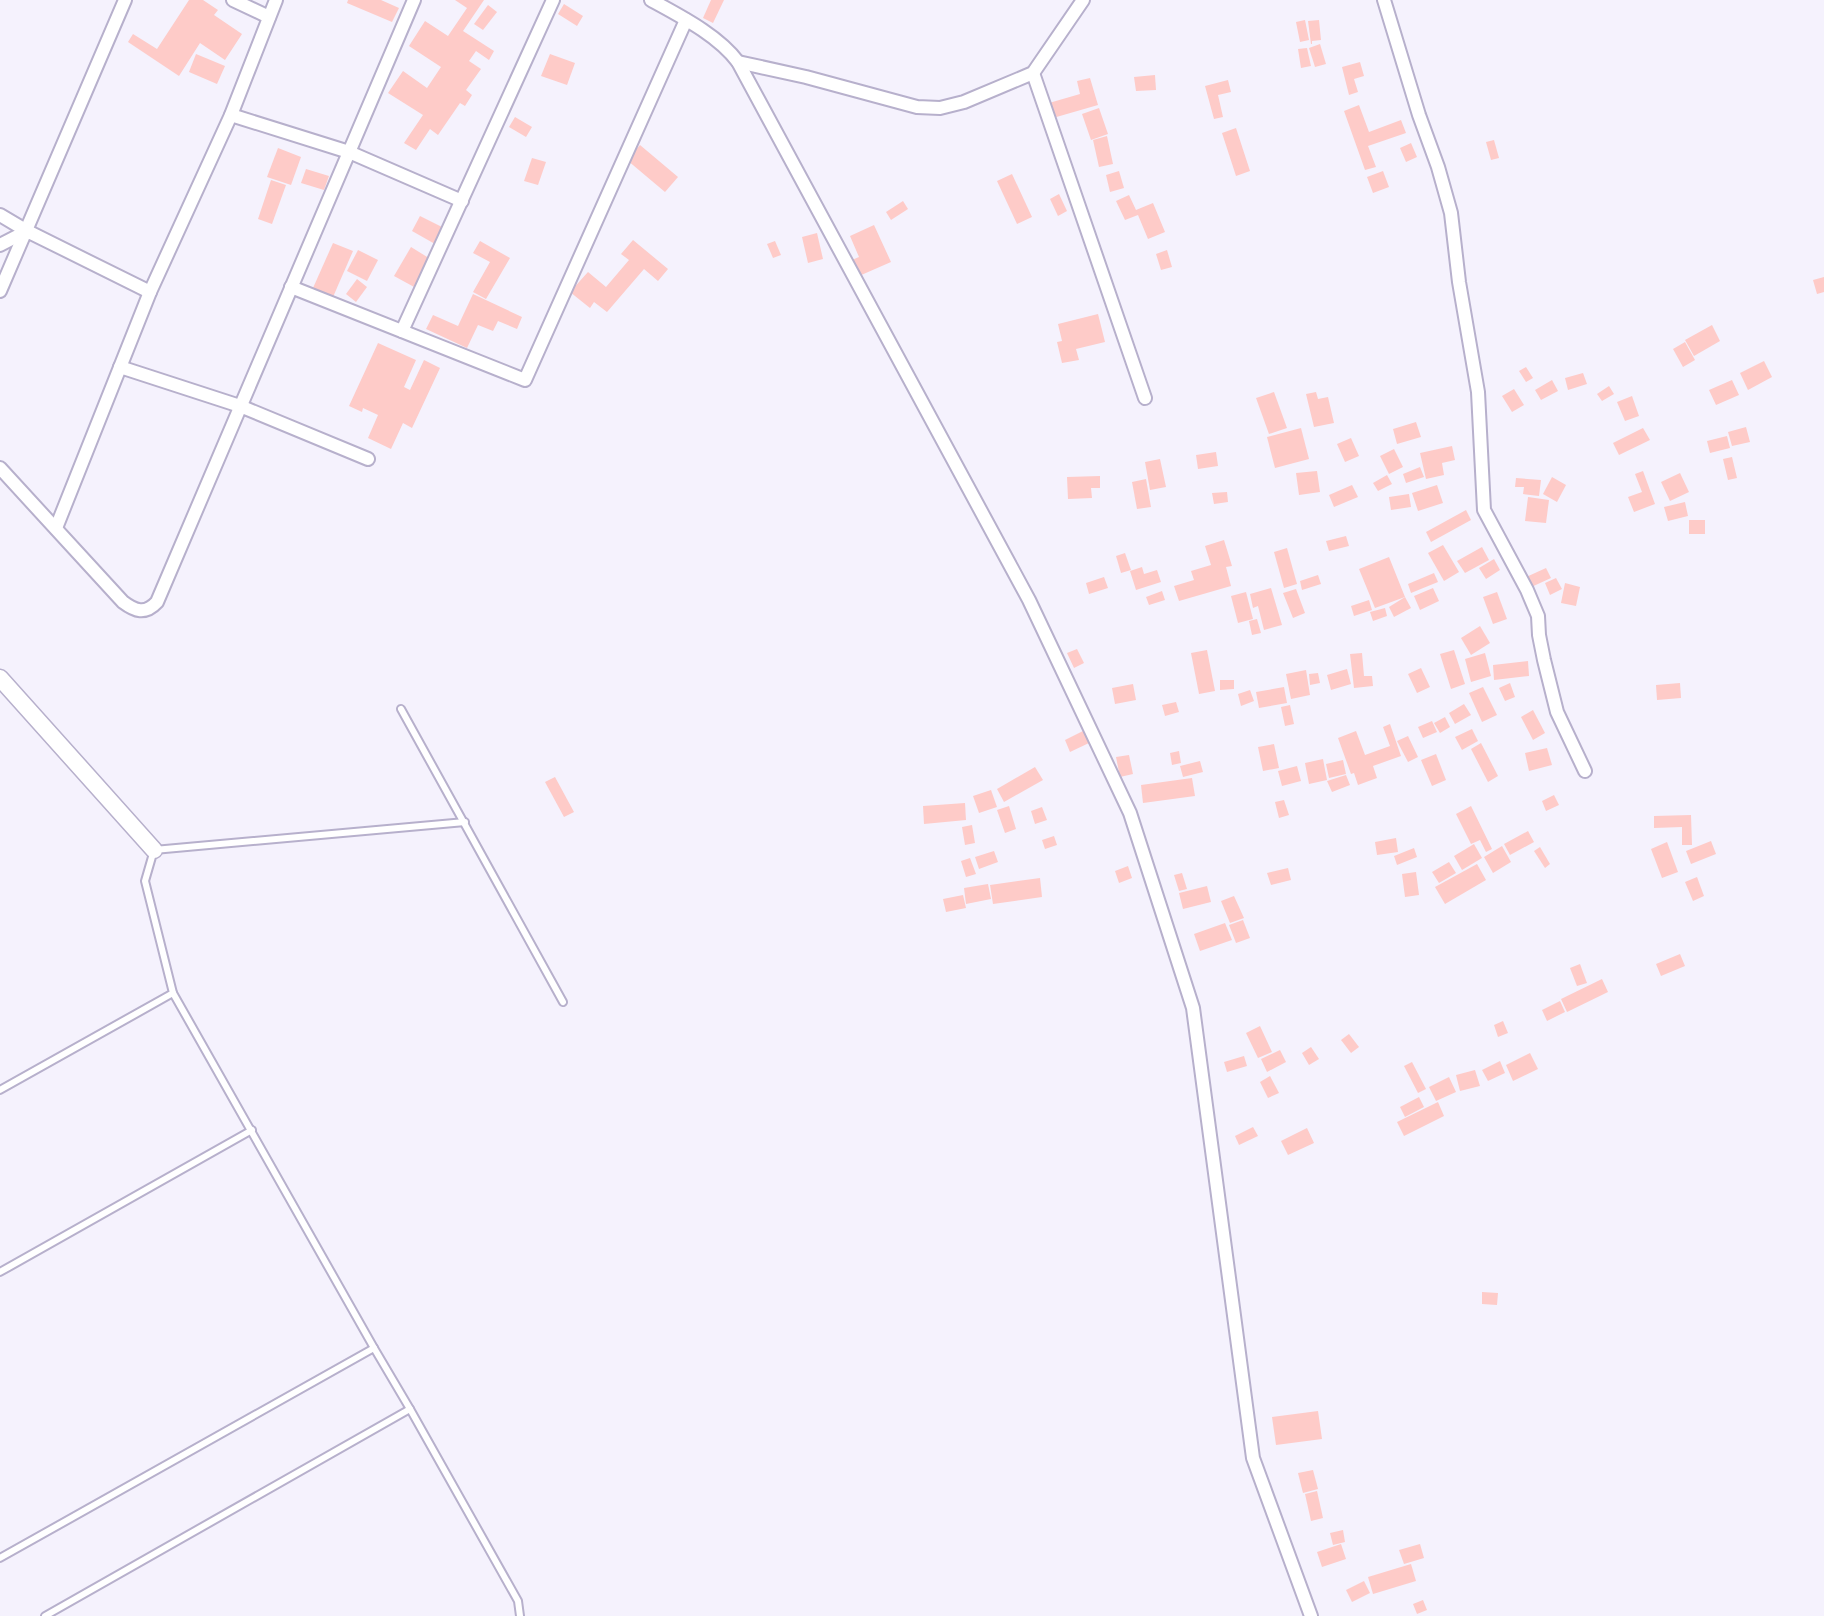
<svg xmlns="http://www.w3.org/2000/svg" width="1824" height="1616" font-family="'Libre Baskerville',serif">
<rect width="100%" height="100%" fill="#f5f2fd"/>
<g fill="#fecbc8">
<polygon points="189,0 203,0 218,10 214,15 242,34 225,60 200,43 179,76 128,42 133,34 157,49"/>
<polygon points="348,0 381,0 399,8 392,22 347,3"/>
<polygon points="455,0 484,0 463,31 494,51 489,60 476,51 469,61 481,69 466,90 472,95 465,106 460,103 438,135 430,129 416,150 404,143 423,115 388,93 403,71 427,88 441,67 409,46 425,21 448,36 467,8"/>
<polygon points="711,0 724,0 713,23 703,18"/>
<polygon points="564,4 583,16 577,26 558,14"/>
<polygon points="488,5 497,12 483,30 474,24"/>
<polygon points="1305,20 1309,40 1300,42 1296,22"/>
<polygon points="1319,20 1321,40 1312,41 1312,44 1311,44 1308,21"/>
<polygon points="1320,44 1326,64 1315,67 1309,48"/>
<polygon points="1307,48 1311,66 1301,68 1298,49"/>
<polygon points="196,54 225,66 217,84 189,72"/>
<polygon points="550,54 575,63 567,85 541,76"/>
<polygon points="1360,62 1364,76 1354,79 1358,92 1349,95 1342,67"/>
<polygon points="1155,75 1156,90 1136,91 1134,77"/>
<polygon points="1090,78 1098,105 1053,118 1049,103 1080,94 1077,81"/>
<polygon points="1228,80 1231,92 1218,95 1223,117 1214,119 1205,86"/>
<polygon points="1359,105 1369,132 1401,120 1406,133 1368,146 1376,167 1365,170 1344,111"/>
<polygon points="1099,108 1108,134 1091,140 1082,114"/>
<polygon points="515,117 532,127 526,137 509,127"/>
<polygon points="1236,128 1250,171 1236,176 1222,133"/>
<polygon points="1107,136 1113,164 1099,167 1093,140"/>
<polygon points="1494,140 1499,158 1491,160 1486,142"/>
<polygon points="1411,143 1417,157 1406,162 1400,148"/>
<polygon points="640,145 678,177 665,192 627,160"/>
<polygon points="278,148 301,157 291,185 267,177"/>
<polygon points="532,158 546,162 538,185 524,181"/>
<polygon points="306,169 329,176 324,190 301,183"/>
<polygon points="1119,171 1124,188 1110,192 1106,175"/>
<polygon points="1383,171 1389,187 1373,193 1367,177"/>
<polygon points="1012,174 1032,217 1017,224 997,181"/>
<polygon points="271,180 286,185 272,224 258,219"/>
<polygon points="1059,194 1067,211 1058,216 1050,199"/>
<polygon points="1129,195 1136,210 1153,203 1165,232 1148,239 1138,215 1125,220 1116,201"/>
<polygon points="903,201 908,209 891,220 886,212"/>
<polygon points="420,216 444,228 435,244 412,231"/>
<polygon points="874,225 891,262 859,276 852,260 859,257 850,236"/>
<polygon points="817,233 823,259 808,263 802,237"/>
<polygon points="633,240 668,269 658,281 644,269 607,312 594,302 590,308 570,292 588,272 606,287 629,260 621,254"/>
<polygon points="480,241 510,258 486,299 473,292 490,262 473,253"/>
<polygon points="775,241 781,255 773,258 767,244"/>
<polygon points="333,243 353,251 333,297 313,288"/>
<polygon points="411,247 432,260 416,288 394,276"/>
<polygon points="358,250 378,260 367,281 347,271"/>
<polygon points="1167,250 1172,267 1161,270 1156,254"/>
<polygon points="1824,277 1824,292 1817,294 1813,280"/>
<polygon points="357,279 367,287 356,302 346,294"/>
<polygon points="473,294 522,317 517,329 498,321 493,331 478,325 467,348 426,329 433,315 458,326"/>
<polygon points="1098,314 1105,342 1076,349 1079,360 1062,363 1057,342 1062,341 1058,324"/>
<polygon points="1712,325 1720,341 1694,356 1685,340"/>
<polygon points="1685,342 1695,360 1683,367 1673,349"/>
<polygon points="378,343 416,360 404,387 410,390 424,360 440,368 412,428 403,423 391,449 368,438 378,415 363,408 362,412 349,406"/>
<polygon points="1764,361 1772,377 1748,390 1740,373"/>
<polygon points="1526,367 1533,378 1526,382 1519,371"/>
<polygon points="1583,373 1587,384 1568,390 1565,378"/>
<polygon points="1552,380 1558,391 1541,400 1535,390"/>
<polygon points="1732,380 1739,395 1716,405 1709,390"/>
<polygon points="1609,386 1614,394 1602,401 1597,394"/>
<polygon points="1514,389 1524,405 1512,412 1502,396"/>
<polygon points="1274,392 1287,428 1269,434 1256,398"/>
<polygon points="1316,392 1318,399 1328,397 1334,423 1314,427 1306,394"/>
<polygon points="1632,396 1639,416 1625,421 1617,402"/>
<polygon points="1416,422 1421,437 1397,444 1393,429"/>
<polygon points="1746,427 1750,442 1732,446 1728,432"/>
<polygon points="1301,428 1309,459 1275,468 1267,437"/>
<polygon points="1643,428 1650,440 1619,455 1613,443"/>
<polygon points="1727,436 1730,448 1710,453 1707,441"/>
<polygon points="1351,438 1359,456 1345,462 1337,444"/>
<polygon points="1452,446 1455,460 1442,463 1444,475 1426,479 1420,453"/>
<polygon points="1394,449 1403,467 1389,474 1380,456"/>
<polygon points="1216,452 1218,466 1198,469 1196,455"/>
<polygon points="1732,457 1737,478 1728,480 1723,459"/>
<polygon points="1160,459 1166,487 1150,490 1145,462"/>
<polygon points="1420,467 1424,477 1406,483 1403,474"/>
<polygon points="1317,471 1320,492 1299,495 1296,473"/>
<polygon points="1643,471 1655,504 1634,512 1628,497 1642,492 1635,474"/>
<polygon points="1680,473 1689,492 1670,501 1661,482"/>
<polygon points="1387,475 1392,484 1378,491 1373,483"/>
<polygon points="1100,476 1100,488 1091,488 1092,498 1068,499 1067,477"/>
<polygon points="1552,477 1566,485 1557,502 1543,494"/>
<polygon points="1516,478 1541,480 1539,496 1523,494 1524,487 1515,487"/>
<polygon points="1146,479 1151,507 1137,509 1132,482"/>
<polygon points="1352,485 1358,497 1334,507 1329,495"/>
<polygon points="1437,485 1443,503 1418,511 1412,493"/>
<polygon points="1227,492 1228,502 1214,504 1212,493"/>
<polygon points="1409,494 1411,507 1391,510 1389,497"/>
<polygon points="1528,497 1549,500 1546,523 1525,521"/>
<polygon points="1685,502 1688,516 1668,521 1664,507"/>
<polygon points="1466,510 1471,520 1431,542 1426,532"/>
<rect x="1689" y="520" width="16" height="14"/>
<polygon points="1346,536 1349,546 1329,551 1326,541"/>
<polygon points="1224,540 1232,566 1226,567 1231,586 1179,601 1174,586 1194,580 1191,571 1211,565 1205,546"/>
<polygon points="1443,545 1459,572 1444,581 1428,553"/>
<polygon points="1482,547 1489,560 1465,573 1457,561"/>
<polygon points="1287,548 1297,584 1284,588 1274,552"/>
<polygon points="1125,553 1131,570 1121,573 1116,556"/>
<polygon points="1389,557 1405,597 1375,608 1359,569"/>
<polygon points="1494,559 1500,570 1486,579 1479,568"/>
<polygon points="1142,567 1144,574 1157,570 1161,582 1136,590 1130,571"/>
<polygon points="1546,568 1551,578 1527,589 1522,579"/>
<polygon points="1434,573 1438,582 1411,593 1408,584"/>
<polygon points="1318,575 1321,584 1302,590 1300,581"/>
<polygon points="1104,577 1108,588 1089,594 1086,583"/>
<polygon points="1556,578 1562,589 1550,595 1545,583"/>
<polygon points="1565,583 1580,587 1576,606 1561,603"/>
<polygon points="1271,588 1282,625 1264,630 1258,606 1253,608 1250,594"/>
<polygon points="1433,588 1439,601 1420,610 1414,596"/>
<polygon points="1296,589 1305,613 1293,618 1283,593"/>
<polygon points="1162,591 1165,600 1149,605 1146,597"/>
<polygon points="1246,592 1253,619 1238,623 1231,596"/>
<polygon points="1497,592 1507,619 1493,624 1483,597"/>
<polygon points="1405,597 1411,608 1394,617 1389,607"/>
<polygon points="1369,600 1372,610 1354,616 1351,606"/>
<polygon points="1385,608 1387,616 1373,621 1370,612"/>
<polygon points="1257,619 1261,633 1252,635 1249,621"/>
<polygon points="1480,626 1490,643 1471,655 1461,638"/>
<polygon points="1077,649 1084,663 1074,668 1067,653"/>
<polygon points="1207,650 1215,691 1199,694 1191,653"/>
<polygon points="1454,650 1465,684 1451,689 1440,654"/>
<polygon points="1362,653 1364,676 1372,676 1373,686 1354,688 1350,654"/>
<polygon points="1485,653 1491,676 1471,682 1465,659"/>
<polygon points="1528,661 1529,676 1494,680 1493,665"/>
<polygon points="1421,668 1430,687 1417,693 1408,674"/>
<polygon points="1347,669 1351,684 1331,690 1327,675"/>
<polygon points="1306,670 1310,695 1291,699 1286,674"/>
<polygon points="1318,673 1320,683 1310,685 1309,674"/>
<polygon points="1220,680 1234,680 1234,689 1220,690"/>
<polygon points="1510,683 1515,697 1505,701 1499,688"/>
<polygon points="1680,683 1681,698 1657,700 1656,685"/>
<polygon points="1133,684 1136,700 1115,704 1112,688"/>
<polygon points="1284,687 1287,703 1259,708 1256,692"/>
<polygon points="1483,687 1497,715 1482,722 1469,693"/>
<polygon points="1250,690 1254,701 1241,706 1238,694"/>
<polygon points="1176,702 1179,712 1165,716 1162,705"/>
<polygon points="1464,704 1471,715 1455,724 1449,713"/>
<polygon points="1290,705 1294,724 1285,726 1281,707"/>
<polygon points="1533,710 1545,733 1533,740 1521,717"/>
<polygon points="1445,717 1450,727 1440,733 1434,723"/>
<polygon points="1432,721 1437,732 1423,738 1418,727"/>
<polygon points="1390,724 1401,756 1373,766 1377,778 1358,785 1354,773 1351,774 1338,738 1356,731 1365,755 1390,746 1383,727"/>
<polygon points="1472,729 1478,741 1462,750 1455,737"/>
<polygon points="1083,731 1089,743 1070,752 1065,740"/>
<polygon points="1408,736 1418,757 1408,762 1397,741"/>
<polygon points="1481,743 1498,776 1488,782 1471,749"/>
<polygon points="1274,744 1279,768 1263,771 1258,747"/>
<polygon points="1547,748 1552,765 1529,771 1525,753"/>
<polygon points="1179,751 1181,763 1172,765 1170,753"/>
<polygon points="1436,754 1446,780 1432,786 1421,760"/>
<polygon points="1129,755 1133,774 1120,777 1116,757"/>
<polygon points="1323,759 1327,780 1309,784 1305,763"/>
<polygon points="1343,760 1346,774 1329,778 1326,764"/>
<polygon points="1200,761 1203,772 1183,777 1180,766"/>
<polygon points="1297,766 1301,781 1282,786 1278,771"/>
<polygon points="1035,767 1043,780 1004,802 997,789"/>
<polygon points="1346,775 1350,785 1332,792 1327,781"/>
<polygon points="555,777 574,812 564,817 545,782"/>
<polygon points="1192,778 1195,796 1143,803 1141,785"/>
<polygon points="991,790 997,807 979,813 973,796"/>
<polygon points="1554,795 1559,805 1546,811 1542,801"/>
<polygon points="1284,800 1289,815 1279,818 1275,802"/>
<polygon points="965,803 966,820 924,824 923,806"/>
<polygon points="1009,806 1016,829 1005,833 997,810"/>
<polygon points="1471,806 1492,849 1486,852 1480,840 1471,844 1456,814"/>
<polygon points="1042,807 1047,820 1035,824 1031,811"/>
<polygon points="1691,815 1692,845 1682,845 1682,827 1654,828 1654,816"/>
<polygon points="972,825 975,843 965,845 962,827"/>
<polygon points="1528,831 1534,842 1510,855 1504,844"/>
<polygon points="1054,836 1057,845 1045,849 1042,840"/>
<polygon points="1396,838 1398,852 1377,855 1375,842"/>
<polygon points="1711,841 1716,854 1691,864 1686,851"/>
<polygon points="1667,842 1678,872 1662,878 1651,849"/>
<polygon points="1474,844 1482,858 1462,870 1454,856"/>
<polygon points="1502,846 1511,862 1493,873 1484,857"/>
<polygon points="1540,847 1550,864 1545,868 1534,851"/>
<polygon points="1414,848 1417,857 1397,865 1394,856"/>
<polygon points="994,851 998,862 979,869 975,857"/>
<polygon points="970,858 976,874 966,877 961,861"/>
<polygon points="1449,862 1456,873 1439,883 1432,872"/>
<polygon points="1477,864 1486,880 1445,904 1435,887"/>
<polygon points="1128,866 1132,878 1119,883 1115,871"/>
<polygon points="1288,868 1291,880 1271,885 1267,873"/>
<polygon points="1416,872 1419,895 1405,897 1402,874"/>
<polygon points="1182,873 1187,889 1179,891 1174,875"/>
<polygon points="1697,877 1704,896 1693,901 1685,882"/>
<polygon points="1040,878 1042,897 993,904 990,885"/>
<polygon points="988,884 991,899 966,904 964,888"/>
<polygon points="1207,886 1211,902 1183,909 1179,893"/>
<polygon points="963,895 966,908 946,912 943,899"/>
<polygon points="1234,896 1244,918 1230,923 1221,901"/>
<polygon points="1243,920 1250,938 1236,943 1229,925"/>
<polygon points="1225,923 1232,940 1200,951 1194,934"/>
<polygon points="1680,954 1685,966 1661,976 1656,964"/>
<polygon points="1580,964 1587,983 1577,986 1570,968"/>
<polygon points="1602,979 1608,992 1567,1012 1561,999"/>
<polygon points="1560,1001 1565,1012 1547,1021 1542,1010"/>
<polygon points="1503,1021 1508,1033 1498,1037 1494,1025"/>
<polygon points="1260,1026 1272,1052 1258,1058 1246,1033"/>
<polygon points="1349,1034 1359,1047 1351,1053 1341,1040"/>
<polygon points="1311,1047 1319,1059 1309,1065 1302,1053"/>
<polygon points="1280,1050 1286,1062 1267,1072 1261,1059"/>
<polygon points="1530,1053 1538,1069 1513,1081 1506,1065"/>
<polygon points="1244,1056 1247,1066 1227,1072 1224,1062"/>
<polygon points="1500,1061 1505,1073 1488,1081 1482,1070"/>
<polygon points="1412,1062 1426,1089 1418,1093 1404,1066"/>
<polygon points="1475,1070 1480,1086 1460,1091 1456,1075"/>
<polygon points="1270,1076 1279,1093 1268,1098 1260,1082"/>
<polygon points="1449,1077 1456,1092 1436,1101 1429,1087"/>
<polygon points="1419,1097 1424,1107 1405,1117 1400,1107"/>
<polygon points="1438,1102 1444,1116 1404,1136 1397,1122"/>
<polygon points="1253,1127 1258,1136 1239,1145 1235,1136"/>
<polygon points="1307,1128 1314,1143 1288,1155 1281,1141"/>
<polygon points="1482,1292 1498,1293 1497,1305 1482,1304"/>
<polygon points="1318,1411 1322,1439 1276,1445 1272,1417"/>
<polygon points="1313,1470 1318,1489 1303,1493 1298,1473"/>
<polygon points="1317,1491 1323,1518 1311,1521 1305,1494"/>
<polygon points="1343,1530 1345,1542 1333,1545 1330,1533"/>
<polygon points="1341,1544 1346,1559 1322,1567 1317,1552"/>
<polygon points="1420,1544 1424,1558 1404,1564 1399,1550"/>
<polygon points="1411,1564 1416,1581 1373,1594 1368,1577"/>
<polygon points="1364,1581 1370,1593 1352,1602 1346,1590"/>
<polygon points="1423,1600 1427,1610 1417,1614 1413,1604"/>
</g>
<g fill="none" stroke-linecap="round" stroke-linejoin="round">
<defs>
<g id="service">
<polyline points="401,709 563,1002"/>
<polyline points="0,1090 173,993 145,881 154,850 465,822"/>
<polyline points="0,1272 252,1130"/>
<polyline points="410,1409 518,1601 520,1616"/>
<polyline points="0,1558 374,1348"/>
<polyline points="45,1616 410,1409 374,1348 173,993"/>
</g>
<g id="minor">
<polyline points="233,0 269,17"/>
<path d="M651 0C680 16 718 35 738 62L1029 600 1130 813 1193 1008 1253 1458 1311 1616"/>
<polyline points="1384,0 1419,115 1438,167 1451,213 1459,282 1478,392 1484,510 1527,590 1538,616 1539,635 1544,660 1557,712 1585,771"/>
<polyline points="738,62 806,77 917,107 940,108 964,102 1033,73 1083,0"/>
<polyline points="1033,73 1145,398"/>
<polyline points="231,115 349,152 462,201"/>
<polyline points="0,215 27,231"/>
<polyline points="0,245 27,231 150,292"/>
<polyline points="291,287 525,380 686,20"/>
<polyline points="0,291 125,0"/>
<polyline points="402,331 553,0"/>
<polyline points="120,367 240,406 368,459"/>
<path d="M0 468 123 602C135 611 145 615 157 602L414 0"/>
<polyline points="56,528 150,292 231,115 276,0"/>
</g>
<polyline id="tertiary" points="0,678 154,850"/>
</defs>
<use href="#service" stroke="#b7b0cc" stroke-width="10"/>
<use href="#minor" stroke="#b7b0cc" stroke-width="16"/>
<use href="#tertiary" stroke="#b7b0cc" stroke-width="19"/>
<use href="#service" stroke="#fff" stroke-width="6"/>
<use href="#minor" stroke="#fff" stroke-width="12"/>
<use href="#tertiary" stroke="#fff" stroke-width="16"/>
</g>
</svg>
